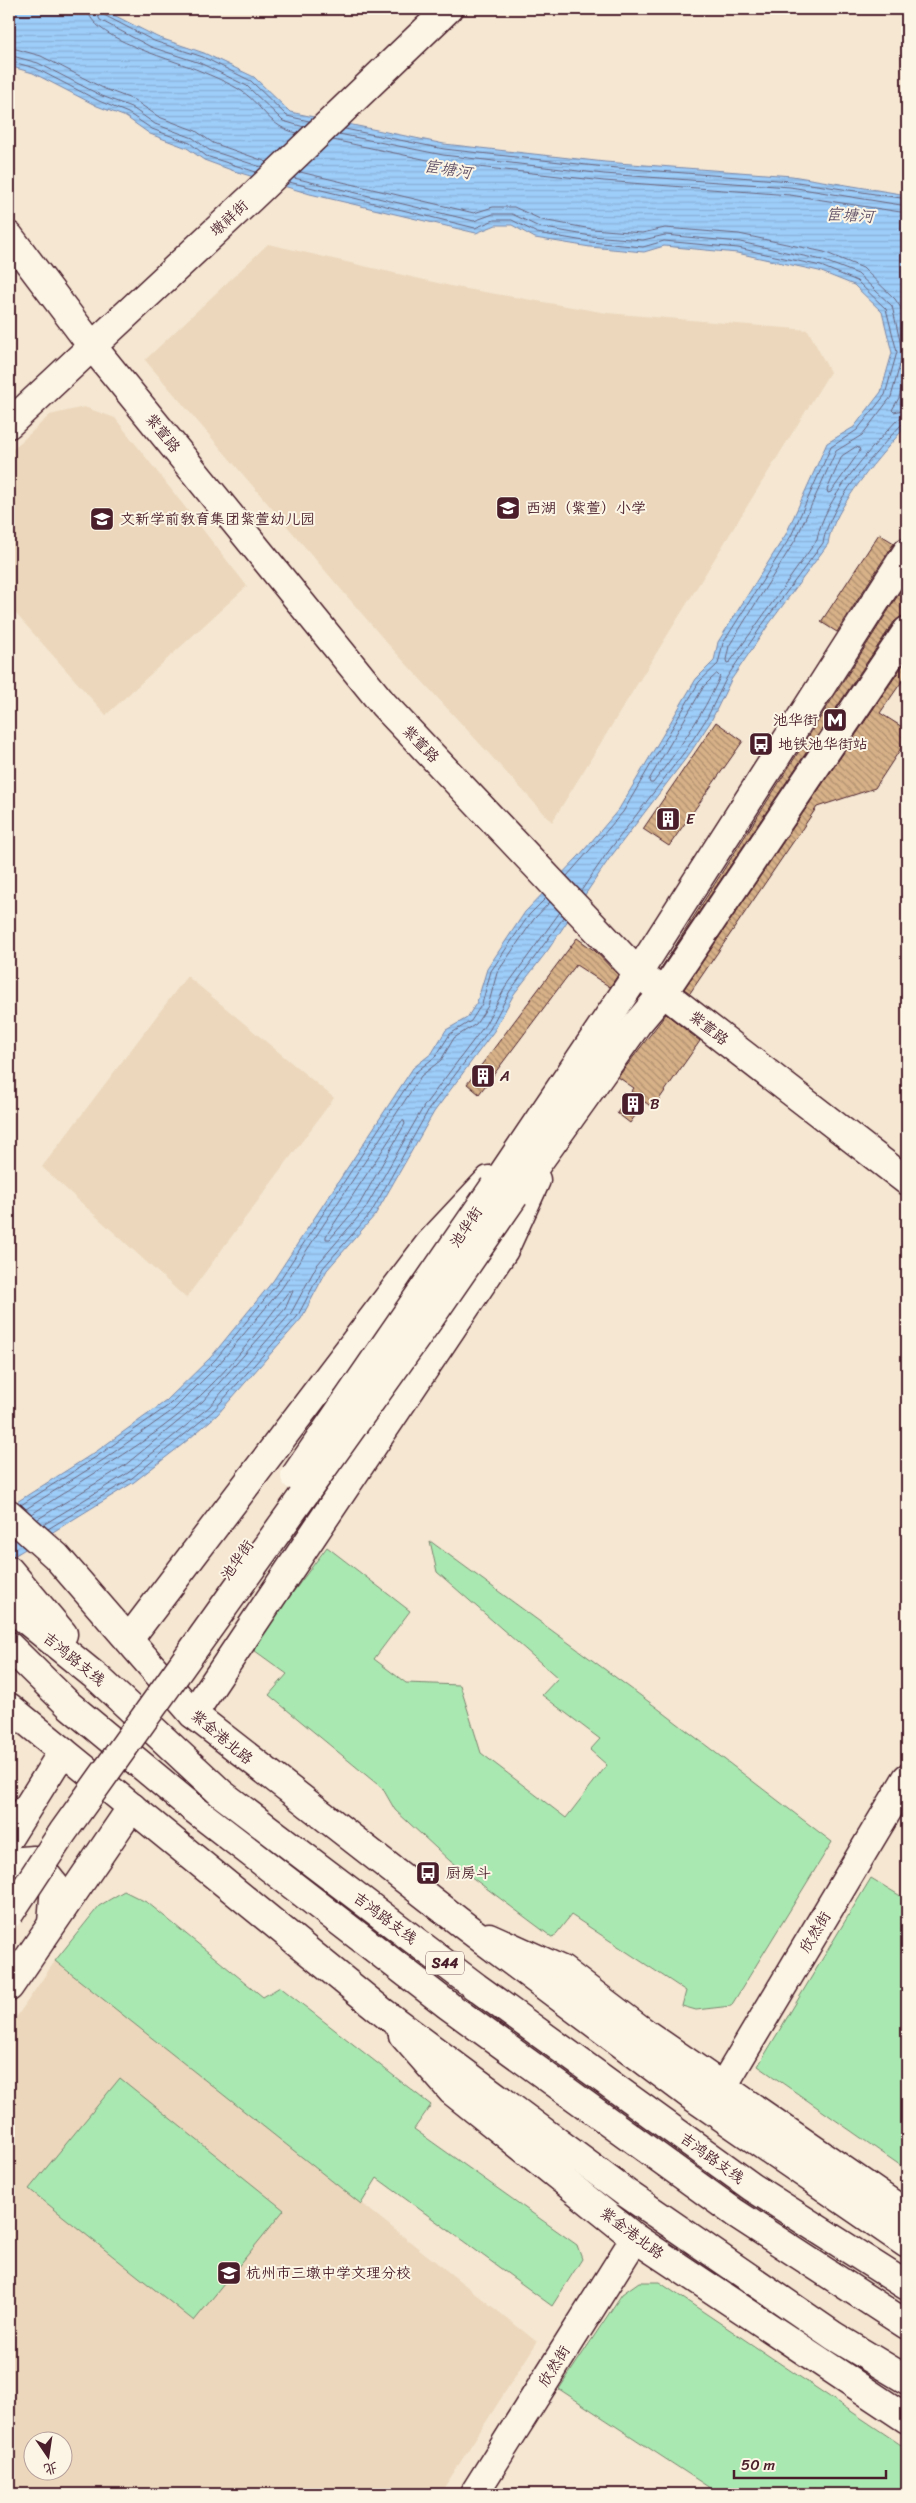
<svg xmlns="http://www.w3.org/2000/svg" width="916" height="2503" font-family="Sriracha,'LXGW WenKai TC',sans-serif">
<defs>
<pattern id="water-rules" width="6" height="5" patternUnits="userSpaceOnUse" patternTransform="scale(1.25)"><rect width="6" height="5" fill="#9dcdf9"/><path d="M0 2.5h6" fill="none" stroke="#89b0d6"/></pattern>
<pattern id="building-back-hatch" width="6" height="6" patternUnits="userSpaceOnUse" patternTransform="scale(1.25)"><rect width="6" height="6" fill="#d7b188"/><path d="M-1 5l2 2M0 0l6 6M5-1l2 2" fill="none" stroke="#b08f6f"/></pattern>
</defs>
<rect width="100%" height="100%" fill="#f5e7d2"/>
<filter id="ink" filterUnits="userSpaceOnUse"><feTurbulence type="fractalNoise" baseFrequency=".02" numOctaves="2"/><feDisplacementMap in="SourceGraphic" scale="10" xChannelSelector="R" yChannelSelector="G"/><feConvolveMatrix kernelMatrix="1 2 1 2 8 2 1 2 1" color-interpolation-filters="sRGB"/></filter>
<g filter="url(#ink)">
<g fill="#ecd7bc" fill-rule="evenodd">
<polygon points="268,244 455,287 607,313 808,330 830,372 552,822 387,643 145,360"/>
<polygon points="84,407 115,418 247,586 106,715 9,606 9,453 50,415"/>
<polygon points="187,976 334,1098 186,1298 42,1167"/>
<path d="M55 1961 537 2342 440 2494H9V2028ZM32 2440H62V2470H32Z"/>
</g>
<g fill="#a9e9b1" stroke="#7a846e">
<polygon points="430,1541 656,1707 832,1842 731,2006 696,2010 682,2006 686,1991 571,1915 553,1938 450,1861 395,1810 383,1789 269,1695 287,1674 251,1648 327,1547 410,1611 374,1659 406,1683 460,1685 481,1753 566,1818 607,1765 590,1750 600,1739 542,1695 558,1678 437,1572"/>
<polygon points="871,1878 907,1900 907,2170 758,2066"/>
<polygon points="124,1891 148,1903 263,1997 280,1987 431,2105 414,2129 577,2245 582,2259 552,2306 377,2178 361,2204 55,1961 99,1906"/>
<polygon points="120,2078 284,2210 194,2321 29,2189"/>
<polygon points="639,2282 659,2282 907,2449 907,2494 719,2494 559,2389 622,2294"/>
</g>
<path fill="url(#water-rules)" stroke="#7c87a7" d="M9 9H102L157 37 204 53 254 77 290 112 444 144 605 162 792 176 907 195V425C883 453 832 508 828 544L769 624 731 680 711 721 690 753 609 859 548 950 514 994 494 1031 434 1112 375 1215 327 1270 301 1319 217 1415 183 1444 134 1482 9 1559V1507L97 1451 166 1401 211 1357 273 1281 413 1068 432 1053 446 1030 467 1018 477 1002 487 969 525 912 579 856 619 809 696 679 714 661 718 642 786 534 827 443 854 427 881 392 892 353 882 312 854 285 819 271 737 253 664 246 644 252 590 247 535 238 512 225H496L476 233 310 194 234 171 204 160 187 148 150 134 126 117 97 106 33 73 9 66Z"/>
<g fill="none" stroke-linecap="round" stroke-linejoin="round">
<g stroke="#6b657d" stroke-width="1">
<path d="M88 9C89 38 174 60 198 70 212 76 230 83 243 92 264 107 269 127 297 133"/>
<polyline points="95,9 100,20 151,47 200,63 247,86 283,121 304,127"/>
<polyline points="101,9 104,15 154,41 203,57 251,81 287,116 309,121"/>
<polyline points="9,47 41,56 105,89 134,100 159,117 196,131 213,143 267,162"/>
<polyline points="9,55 38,63 102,96 131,107 155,124 193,138 209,150 261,167"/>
<polyline points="9,61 35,68 99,101 128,113 152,129 190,143 206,156 256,172"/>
<polyline points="345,129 444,149 605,167 791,181 907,199"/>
<polyline points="339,134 443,155 604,174 790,187 907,206"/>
<polyline points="333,140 442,163 604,181 790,195 907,213"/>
<polyline points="300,172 474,213 493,207 514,207 542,220 592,229 642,233 665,228 739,234 824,252 863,268 895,299 901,308 907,336"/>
<path d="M294 178 474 221 493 214H512L539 227 591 236 643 240 665 235 740 242 822 260 858 274 892 306 903 354 891 397 862 435 836 451 796 539 729 646 726 660 727 663 730 662 817 540C823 500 870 450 897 420L907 416"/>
<polyline points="289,182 475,228 494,220 512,220 537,233 590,242 643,247 664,241 738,248 821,266 857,281 886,309 897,352 885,395 857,430 831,447 791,536 723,643 718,664 699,682 623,812 567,876"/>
<polyline points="907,368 899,398 892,410 894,412 907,409"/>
<polygon points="856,447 859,448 860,451 831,492 828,493 827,490 842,456"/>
<path d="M717 674 720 677C702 716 679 749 653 783H650L649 780 704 686Z"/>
<path d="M581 891 605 856 686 750 707 718 727 677 765 621 823 543C830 503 874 454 902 424L907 422"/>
<polygon points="404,1121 405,1124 359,1205 330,1239 326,1239 326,1236 401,1122"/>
<polyline points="21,1505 99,1455 169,1405 215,1360 277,1284 416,1072 436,1056 450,1034 471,1021 482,1004 491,971 529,915 546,898"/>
<polyline points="26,1509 103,1460 173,1410 219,1364 282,1288 421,1076 441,1060 454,1038 476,1024 488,1006 497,973 534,919 550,902"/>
<path d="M32 1514C80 1481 131 1453 177 1416 219 1383 257 1333 289 1291H293L285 1309 203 1401 124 1466 38 1519"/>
<polyline points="43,1525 128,1473 209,1407 291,1313 317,1265 365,1209 424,1106 485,1025 505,988 560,912"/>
<polyline points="48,1529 132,1478 213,1411 297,1317 323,1268 371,1213 429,1109 490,1029 510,991 564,917"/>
</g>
</g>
<g fill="url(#building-back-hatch)" stroke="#4a1f2b">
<polygon points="879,534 894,543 837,632 821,622"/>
<polygon points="907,581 907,616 900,617 894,622 660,970"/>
<polygon points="907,659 907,674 880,713 907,730 907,739 875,788 817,807 690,993 684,989"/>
<polygon points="716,722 743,741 669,846 643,829"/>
<polygon points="577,938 595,951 618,975 610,987 576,965 479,1094 467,1084"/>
<polygon points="666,1014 700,1041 653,1108 645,1102 630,1123 617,1113 634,1088 618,1077"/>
</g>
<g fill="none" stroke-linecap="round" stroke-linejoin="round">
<defs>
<g id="tertiary">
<polyline points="9,236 92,346 383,704 638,973 907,1181"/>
<polyline points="9,424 251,198 448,9"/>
<polyline points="489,1937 562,1970 645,2033 907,2214"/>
<polyline points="403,2035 452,2091 635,2238 907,2419"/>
<polyline points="723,2086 907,1778"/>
<polyline points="474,2494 635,2238"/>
</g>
<g id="secondary">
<polyline points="494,1187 638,973 907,552"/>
<polyline points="514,1196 637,1024 663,993 907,631"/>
<polyline points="129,1639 430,1243 489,1180"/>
<polyline points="193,1714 504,1250 536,1180"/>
<polyline points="9,1837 63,1751"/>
<polyline points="9,1862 34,1860 55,1886 52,1923"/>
<polyline points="9,1987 132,1807"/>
</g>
<g id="primary">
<polyline points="9,1514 56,1556 193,1714 466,1927 693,2097 907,2244"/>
<polyline points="9,1707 384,2013 626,2193 834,2336 907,2380"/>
</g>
<g id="motorway">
<polyline points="9,1570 63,1634"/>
<polyline points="9,1606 100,1680 222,1794 476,1987 752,2187 907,2286"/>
<polyline points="9,1646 69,1705 194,1809 449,2006 735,2213 907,2325"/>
</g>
</defs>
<use href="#tertiary" stroke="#4a1f2b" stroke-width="31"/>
<use href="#secondary" stroke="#4a1f2b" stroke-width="31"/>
<use href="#primary" stroke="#4a1f2b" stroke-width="31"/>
<use href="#motorway" stroke="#4a1f2b" stroke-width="31"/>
<use href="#tertiary" stroke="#fcf5e5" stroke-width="28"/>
<use href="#secondary" stroke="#fcf5e5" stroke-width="28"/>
<use href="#primary" stroke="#fcf5e5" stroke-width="28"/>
<use href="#motorway" stroke="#fcf5e5" stroke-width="28"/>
<defs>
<g id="secondary-bridge">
<polyline points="295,1476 494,1187"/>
<polyline points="9,1914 63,1832 430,1318 514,1196"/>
</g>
</defs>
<use href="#secondary-bridge" stroke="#4a1f2b" stroke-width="31" stroke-linecap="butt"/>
<use href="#secondary-bridge" stroke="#fcf5e5" stroke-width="28"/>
</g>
</g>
<defs>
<symbol id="school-square" viewBox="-11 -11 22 22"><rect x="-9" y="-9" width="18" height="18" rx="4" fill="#4a1f2b" stroke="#fcf5e5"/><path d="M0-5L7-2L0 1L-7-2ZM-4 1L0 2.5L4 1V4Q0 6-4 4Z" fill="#fff"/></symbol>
<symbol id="metro-square" viewBox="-11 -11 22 22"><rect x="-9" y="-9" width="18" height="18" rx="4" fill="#4a1f2b" stroke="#fcf5e5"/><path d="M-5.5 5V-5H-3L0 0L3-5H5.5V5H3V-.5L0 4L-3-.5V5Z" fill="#fff"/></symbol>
<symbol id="bus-square" viewBox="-11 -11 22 22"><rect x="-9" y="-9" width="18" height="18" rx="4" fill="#4a1f2b" stroke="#fcf5e5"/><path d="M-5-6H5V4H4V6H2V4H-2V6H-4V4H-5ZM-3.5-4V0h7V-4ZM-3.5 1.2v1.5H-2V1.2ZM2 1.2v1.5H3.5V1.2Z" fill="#fff"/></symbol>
<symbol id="building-square" viewBox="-11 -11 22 22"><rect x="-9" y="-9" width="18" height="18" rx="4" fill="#4a1f2b" stroke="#fcf5e5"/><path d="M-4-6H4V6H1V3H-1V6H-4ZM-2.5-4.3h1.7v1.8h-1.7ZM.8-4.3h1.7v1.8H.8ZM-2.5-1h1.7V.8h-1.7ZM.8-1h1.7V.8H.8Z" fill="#fff"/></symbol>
</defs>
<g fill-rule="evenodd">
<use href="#school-square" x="494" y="494" width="28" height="28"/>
<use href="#school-square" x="88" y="505" width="28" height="28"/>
<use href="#metro-square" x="821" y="706" width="28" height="28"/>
<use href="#bus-square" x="747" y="730" width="28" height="28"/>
<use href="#building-square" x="654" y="805" width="28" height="28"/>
<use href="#building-square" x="469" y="1062" width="28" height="28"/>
<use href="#building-square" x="619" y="1090" width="28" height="28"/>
<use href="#bus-square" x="414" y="1859" width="28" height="28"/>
<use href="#school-square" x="215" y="2259" width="28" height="28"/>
</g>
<g text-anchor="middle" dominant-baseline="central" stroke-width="4" stroke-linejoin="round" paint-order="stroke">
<rect fill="#fcf5e5" stroke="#7f5f63" stroke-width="1" x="426" y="1951.5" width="38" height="23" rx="4"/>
<g font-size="14" font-weight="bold" fill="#4a1f2b">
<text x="445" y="1963">S44</text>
</g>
<g font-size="15" fill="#4a1f2b" stroke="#fcf5e5">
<text transform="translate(229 218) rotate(-43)">墩祥街</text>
<text transform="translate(163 433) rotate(51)">紫萱路</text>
<text transform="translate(421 744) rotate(46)">紫萱路</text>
<text transform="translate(709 1028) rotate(38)">紫萱路</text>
<text transform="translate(466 1227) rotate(-56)">池华街</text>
<text transform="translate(237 1560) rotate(-55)">池华街</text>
<text transform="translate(74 1659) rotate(39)">吉鸿路支线</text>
<text transform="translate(222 1737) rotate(40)">紫金港北路</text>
<text transform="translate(385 1918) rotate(37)">吉鸿路支线</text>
<text transform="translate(815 1932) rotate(-59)">欣然街</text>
<text transform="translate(712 2158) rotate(36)">吉鸿路支线</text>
<text transform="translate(632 2233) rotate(37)">紫金港北路</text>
<text transform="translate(554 2366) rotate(-58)">欣然街</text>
</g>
<g font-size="15" fill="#4a1f2b" stroke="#fcf5e5" text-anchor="start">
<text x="526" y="508">西湖（紫萱）小学</text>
<text x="120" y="519">文新学前教育集团紫萱幼儿园</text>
<text x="818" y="720" text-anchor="end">池华街</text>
<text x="778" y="744">地铁池华街站</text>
<text x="686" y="819">E</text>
<text x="500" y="1076">A</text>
<text x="650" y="1104">B</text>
<text x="446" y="1873">厨房斗</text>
<text x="246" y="2273">杭州市三墩中学文理分校</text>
</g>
<g font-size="16" font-style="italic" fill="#635369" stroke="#fcf5e5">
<text transform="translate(448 169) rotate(9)">宦塘河</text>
<text transform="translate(850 215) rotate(3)">宦塘河</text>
</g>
</g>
<rect width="916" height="2503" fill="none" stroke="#fcf5e5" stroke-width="30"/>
<rect x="15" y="15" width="886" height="2473" fill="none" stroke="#4a1f2b" stroke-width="2" filter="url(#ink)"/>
<g transform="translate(48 2456) rotate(167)"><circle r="24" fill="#fcf5e5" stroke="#b59f9b"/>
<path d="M0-4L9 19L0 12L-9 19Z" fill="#4a1f2b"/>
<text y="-8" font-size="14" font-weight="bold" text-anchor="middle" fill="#4a1f2b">北</text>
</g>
<path d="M734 2470v8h152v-8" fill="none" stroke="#4a1f2b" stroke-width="2.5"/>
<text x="741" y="2470" font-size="15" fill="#4a1f2b" stroke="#fcf5e5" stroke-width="4" paint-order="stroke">50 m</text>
</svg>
